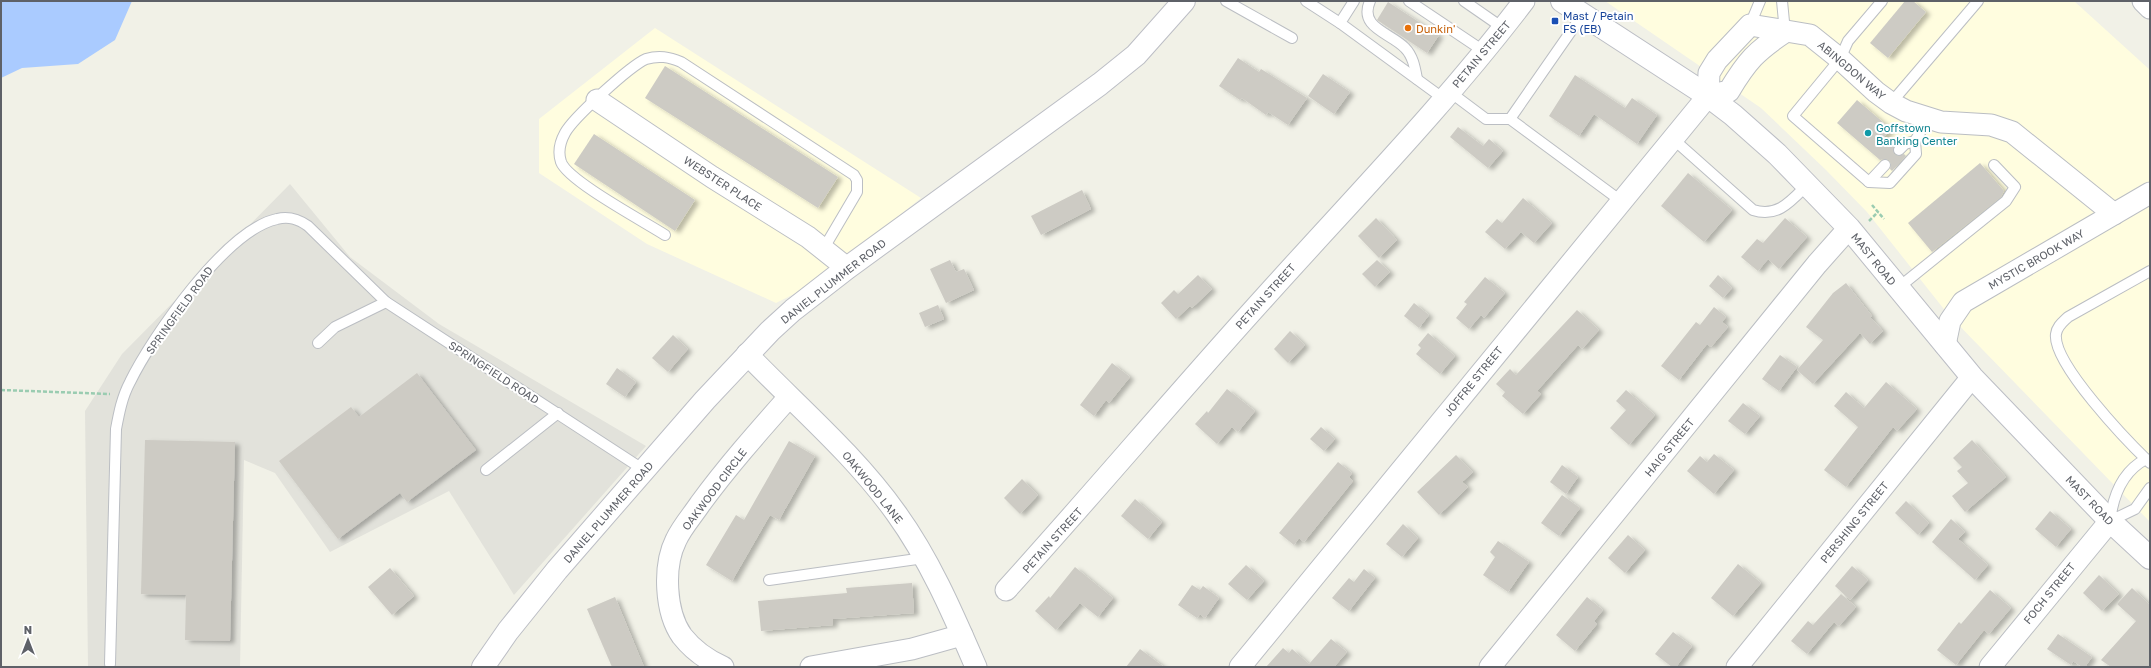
<svg xmlns="http://www.w3.org/2000/svg" width="2151" height="668" font-family="'Golos Text',sans-serif">
<defs>
<filter id="shadow"><feDropShadow dx="4.5" dy="2.5" stdDeviation="2" flood-color="#0004"/></filter>
</defs>
<rect width="100%" height="100%" fill="#f1f1e7"/>
<g fill="#fffddf">
<polygon points="1605,1 2074,1 2150,70 2150,522 1947,313 1867,212 1826,170 1761,108"/>
<polygon points="655,28 921,198 814,284 776,303 647,244 539,173 539,119"/>
</g>
<polygon fill="#e2e2db" points="290,184 350,257 439,324 646,446 514,595 449,491 330,552 275,473 244,460 240,667 88,667 85,411 122,354"/>
<polygon fill="#aacbff" points="1,1 132,1 115,40 78,64 22,68 1,78"/>
<g fill="#cdcbc4" filter="url(#shadow)">
<polygon points="1905,1 1913,1 1926,12 1888,58 1870,43"/>
<polygon points="1388,2 1439,35 1427,53 1377,20"/>
<polygon points="1238,58 1259,72 1261,69 1307,98 1288,125 1268,112 1266,115 1242,98 1240,100 1219,86"/>
<polygon points="665,66 838,177 818,208 645,98"/>
<polygon points="1323,74 1350,92 1334,114 1308,96"/>
<polygon points="1575,75 1625,108 1632,98 1657,115 1637,144 1594,114 1579,136 1549,116"/>
<polygon points="1857,100 1891,129 1884,137 1894,146 1894,154 1898,156 1904,154 1906,156 1892,171 1890,169 1891,164 1889,160 1884,159 1880,160 1837,123"/>
<polygon points="1458,127 1483,146 1489,139 1503,151 1488,168 1450,137"/>
<polygon points="594,134 695,200 675,231 574,164"/>
<polygon points="1980,163 2004,191 2001,197 1932,252 1908,223"/>
<polygon points="1688,173 1732,210 1704,242 1661,206"/>
<polygon points="1082,190 1091,209 1041,235 1031,216"/>
<polygon points="1523,198 1552,223 1534,243 1521,232 1505,249 1485,232 1497,219 1502,223"/>
<polygon points="1376,218 1397,240 1379,258 1358,236"/>
<polygon points="1785,218 1807,237 1779,269 1768,259 1758,271 1741,257 1757,239 1763,243"/>
<polygon points="950,260 956,272 964,269 974,290 946,303 930,269"/>
<polygon points="1377,260 1390,272 1375,287 1362,274"/>
<polygon points="1198,275 1212,289 1192,308 1190,306 1176,319 1161,303 1174,290 1178,294"/>
<polygon points="1718,275 1732,288 1723,298 1709,286"/>
<polygon points="1485,277 1505,293 1484,318 1481,315 1469,329 1456,318 1467,304 1464,302"/>
<polygon points="1846,283 1872,316 1870,317 1883,331 1870,344 1860,333 1813,384 1797,370 1823,340 1806,327 1833,293"/>
<polygon points="1414,303 1429,315 1419,328 1404,316"/>
<polygon points="938,305 944,319 925,327 919,313"/>
<polygon points="1714,307 1726,317 1722,322 1728,327 1711,347 1707,344 1679,380 1661,366 1696,322 1700,325"/>
<polygon points="1577,310 1599,330 1582,349 1578,345 1537,391 1541,394 1523,414 1502,396 1505,392 1496,384 1510,369 1516,375"/>
<polygon points="1290,331 1305,345 1288,363 1274,349"/>
<polygon points="1428,333 1455,356 1440,374 1416,354 1421,348 1418,345"/>
<polygon points="673,335 688,349 668,372 652,358"/>
<polygon points="1780,355 1797,367 1779,391 1762,379"/>
<polygon points="1112,363 1130,377 1109,403 1106,400 1094,416 1080,405"/>
<polygon points="617,368 636,382 625,397 606,384"/>
<polygon points="417,373 476,450 407,502 400,493 338,539 279,461 351,407 359,417"/>
<polygon points="1886,382 1917,409 1897,431 1893,427 1846,487 1824,470 1858,427 1834,406 1846,392 1864,408"/>
<polygon points="1227,389 1255,411 1238,432 1232,427 1217,444 1195,424 1207,411 1208,413"/>
<polygon points="1626,390 1655,415 1629,445 1610,428 1626,410 1616,401"/>
<polygon points="1743,403 1760,416 1745,434 1728,421"/>
<polygon points="1321,427 1335,439 1324,451 1310,439"/>
<polygon points="145,440 235,442 230,641 185,640 186,595 141,594"/>
<polygon points="1972,440 2006,477 1965,512 1952,496 1968,483 1957,471 1962,467 1953,458"/>
<polygon points="789,441 815,456 779,520 770,515 732,581 706,565 736,515 744,520"/>
<polygon points="1714,454 1734,470 1714,494 1687,471 1700,456 1707,462"/>
<polygon points="1456,455 1473,472 1462,482 1468,487 1439,515 1417,492"/>
<polygon points="1338,462 1352,473 1349,477 1353,481 1304,542 1299,538 1294,545 1279,533"/>
<polygon points="1562,465 1578,477 1566,494 1550,482"/>
<polygon points="1022,479 1038,495 1020,514 1004,498"/>
<polygon points="1562,495 1580,508 1559,536 1541,523"/>
<polygon points="1135,499 1162,522 1148,539 1121,516"/>
<polygon points="1906,501 1929,523 1918,535 1895,513"/>
<polygon points="2050,511 2071,529 2056,547 2035,529"/>
<polygon points="1951,519 1965,532 1958,539 1988,565 1975,580 1932,542"/>
<polygon points="1403,524 1418,538 1402,557 1386,544"/>
<polygon points="1628,535 1645,550 1625,573 1608,558"/>
<polygon points="1498,541 1529,562 1508,592 1483,575 1495,557 1490,552"/>
<polygon points="1738,564 1761,583 1733,616 1711,598"/>
<polygon points="1246,565 1264,581 1247,600 1228,584"/>
<polygon points="1852,566 1868,580 1850,600 1835,586"/>
<polygon points="1075,567 1113,598 1098,617 1080,603 1056,630 1035,611 1049,596 1050,598"/>
<polygon points="390,568 414,596 392,615 368,587"/>
<polygon points="1364,569 1375,578 1349,611 1332,598 1349,578 1354,582"/>
<polygon points="2099,575 2119,594 2102,611 2083,593"/>
<polygon points="912,583 914,613 833,619 833,625 761,631 758,601 847,593 846,588"/>
<polygon points="1192,585 1200,590 1203,586 1219,598 1205,618 1200,614 1197,618 1178,605"/>
<polygon points="2132,588 2150,605 2150,667 2111,667 2101,660 2136,621 2117,604"/>
<polygon points="1990,590 2011,608 1989,634 1984,630 1956,665 1937,650 1959,622 1961,624"/>
<polygon points="1841,594 1856,607 1839,626 1834,622 1807,654 1791,641 1808,621 1813,625"/>
<polygon points="615,597 644,667 612,667 587,609"/>
<polygon points="1587,597 1603,610 1594,621 1597,624 1575,651 1556,635"/>
<polygon points="1673,632 1692,646 1676,667 1672,667 1655,654"/>
<polygon points="2058,634 2092,657 2085,667 2082,667 2073,661 2071,665 2047,649"/>
<polygon points="1331,639 1347,652 1334,667 1266,667 1283,648 1289,653 1292,649 1309,664"/>
<polygon points="1140,649 1164,667 1126,667"/>
</g>
<g fill="none" stroke-linecap="round" stroke-linejoin="round">
<defs>
<g id="lane">
<polyline points="1226,1 1292,38"/>
<polyline points="1306,1 1340,23"/>
<polyline points="1354,1 1340,23 1444,99"/>
<path d="M1370 1C1358 28 1391 33 1405 48 1413 56 1415 68 1417 79"/>
<polyline points="1409,1 1485,52"/>
<polyline points="1464,1 1503,28"/>
<polyline points="1782,1 1785,32"/>
<polyline points="1882,1 1848,41 1840,59 1793,116 1869,182 1890,183 1916,154 1915,141 1928,119"/>
<polyline points="1750,25 1760,1"/>
<polyline points="1450,92 1486,119 1510,119 1621,201"/>
<polyline points="1891,103 1978,1"/>
<polyline points="1510,119 1583,14"/>
<path d="M1672 138 1753 210C1778 218 1791 201 1808 184"/>
<polyline points="1899,150 1905,144 1915,141"/>
<polyline points="1869,182 1885,165"/>
<path d="M665 235C645 222 568 181 561 162 558 153 560 142 565 133 573 118 630 66 646 59 659 55 669 57 681 62L854 175 857 180V192L824 248"/>
<path d="M2150 271 2068 317C2063 322 2057 326 2056 334 2052 363 2128 442 2150 463"/>
<polyline points="1898,288 2006,201 2015,187 1994,165"/>
<polyline points="318,343 335,327 386,302"/>
<path d="M2146 459C2123 471 2113 496 2110 521L2135 509 2150 488"/>
<polyline points="486,470 558,413"/>
<polyline points="769,580 924,558"/>
<path d="M110 664 116 429C119 413 122 397 130 382 152 337 226 230 277 219 289 216 298 219 308 226L386 302 644 470"/>
</g>
<g id="street">
<polyline points="2143,1 2150,8"/>
<polyline points="1708,96 1709,73 1717,60 1750,25 1810,35 1840,59 1876,92 1891,103 1906,111 1941,122 1991,125 2012,132 2114,214"/>
<path d="M1708 96 1729 91C1747 61 1756 51 1785 32"/>
<polyline points="597,100 712,177 808,237 847,268"/>
<polyline points="1945,345 1950,321 1963,302 2150,193"/>
<path d="M747 354C797 406 854 454 896 513 930 560 953 614 976 667"/>
<path d="M1006 590C1093 494 1177 394 1264 298 1352 200 1444 106 1524 1"/>
<path d="M723 667C707 660 693 650 682 636 665 612 663 566 676 540 682 527 692 516 700 504 727 467 758 432 789 397"/>
<polyline points="811,667 912,649 962,635"/>
<polyline points="1240,667 1708,96"/>
<polyline points="1490,667 1817,264 1849,228"/>
<polyline points="1737,667 1972,377"/>
<polyline points="1990,667 2110,521"/>
</g>
<g id="secondary">
<polyline points="1562,1 1708,96 1733,115 1777,154 1849,228 1972,377 2110,521 2150,558"/>
<polyline points="483,667 508,631 557,570 705,400 770,331 793,310 847,268 1100,84 1136,55 1184,1"/>
</g>
</defs>
<use href="#lane" stroke="#bbbec3" stroke-width="12"/>
<use href="#street" stroke="#bbbec3" stroke-width="23"/>
<use href="#secondary" stroke="#bcbec5" stroke-width="24"/>
<g stroke="#9accb1" stroke-width="2.5" stroke-dasharray="4 2" stroke-linecap="butt">
<polyline points="1872,205 1884,219"/>
<polyline points="1869,221 1878,212"/>
<polyline points="1,390 110,394"/>
</g>
<use href="#lane" stroke="#fff" stroke-width="10"/>
<use href="#street" stroke="#fff" stroke-width="21"/>
<use href="#secondary" stroke="#fff" stroke-width="22"/>
</g>
<rect fill="#1a4fb4" stroke="#fff" stroke-width="1.5" x="1551" y="17" width="8" height="8" rx="2"/>
<circle fill="#e8710a" stroke="#fff" stroke-width="1.5" cx="1408" cy="28" r="4"/>
<circle fill="#0f9aa8" stroke="#fff" stroke-width="1.5" cx="1868" cy="133" r="4"/>
<g text-anchor="middle" dominant-baseline="central" stroke-width="4" stroke-linejoin="round" paint-order="stroke">
<g font-size="11" fill="#164399" stroke="#fff" text-anchor="start">
<text x="1563" y="15">Mast / Petain<tspan x="1563" dy="13">FS (EB)</tspan></text>
</g>
<g font-size="11" fill="#c56008" stroke="#fff" text-anchor="start">
<text x="1416" y="28">Dunkin'</text>
</g>
<g font-size="11" fill="#5e6168" stroke="#fff">
<text transform="translate(1481 54) rotate(-50)">PETAIN STREET</text>
<text transform="translate(1852 70) rotate(40)">ABINGDON WAY</text>
<text transform="translate(723 183) rotate(33)">WEBSTER PLACE</text>
<text transform="translate(1874 259) rotate(51)">MAST ROAD</text>
<text transform="translate(2036 259) rotate(-30)">MYSTIC BROOK WAY</text>
<text transform="translate(833 281) rotate(-38)">DANIEL PLUMMER ROAD</text>
<text transform="translate(1265 296) rotate(-48)">PETAIN STREET</text>
<text transform="translate(179 310) rotate(-54)">SPRINGFIELD ROAD</text>
<text transform="translate(494 372) rotate(33)">SPRINGFIELD ROAD</text>
<text transform="translate(1473 381) rotate(-51)">JOFFRE STREET</text>
<text transform="translate(1669 447) rotate(-51)">HAIG STREET</text>
<text transform="translate(873 487) rotate(51)">OAKWOOD LANE</text>
<text transform="translate(714 489) rotate(-53)">OAKWOOD CIRCLE</text>
<text transform="translate(2090 500) rotate(46)">MAST ROAD</text>
<text transform="translate(608 512) rotate(-49)">DANIEL PLUMMER ROAD</text>
<text transform="translate(1854 522) rotate(-51)">PERSHING STREET</text>
<text transform="translate(1052 540) rotate(-48)">PETAIN STREET</text>
<text transform="translate(2049 593) rotate(-51)">FOCH STREET</text>
</g>
<g font-size="11" fill="#0d838f" stroke="#fff" text-anchor="start">
<text x="1876" y="127">Goffstown<tspan x="1876" dy="13">Banking Center</tspan></text>
</g>
</g>
<rect width="2151" height="668" fill="none" stroke="#5e6168" stroke-width="4"/>
<g transform="translate(28 640)" stroke="#ffffff" stroke-width="3" paint-order="stroke">
<path d="M0-3L7 15L0 10L-7 15Z" fill="#5e6168"/>
<text y="-6" font-size="11" font-weight="bold" text-anchor="middle" fill="#5e6168">N</text>
</g>
</svg>
